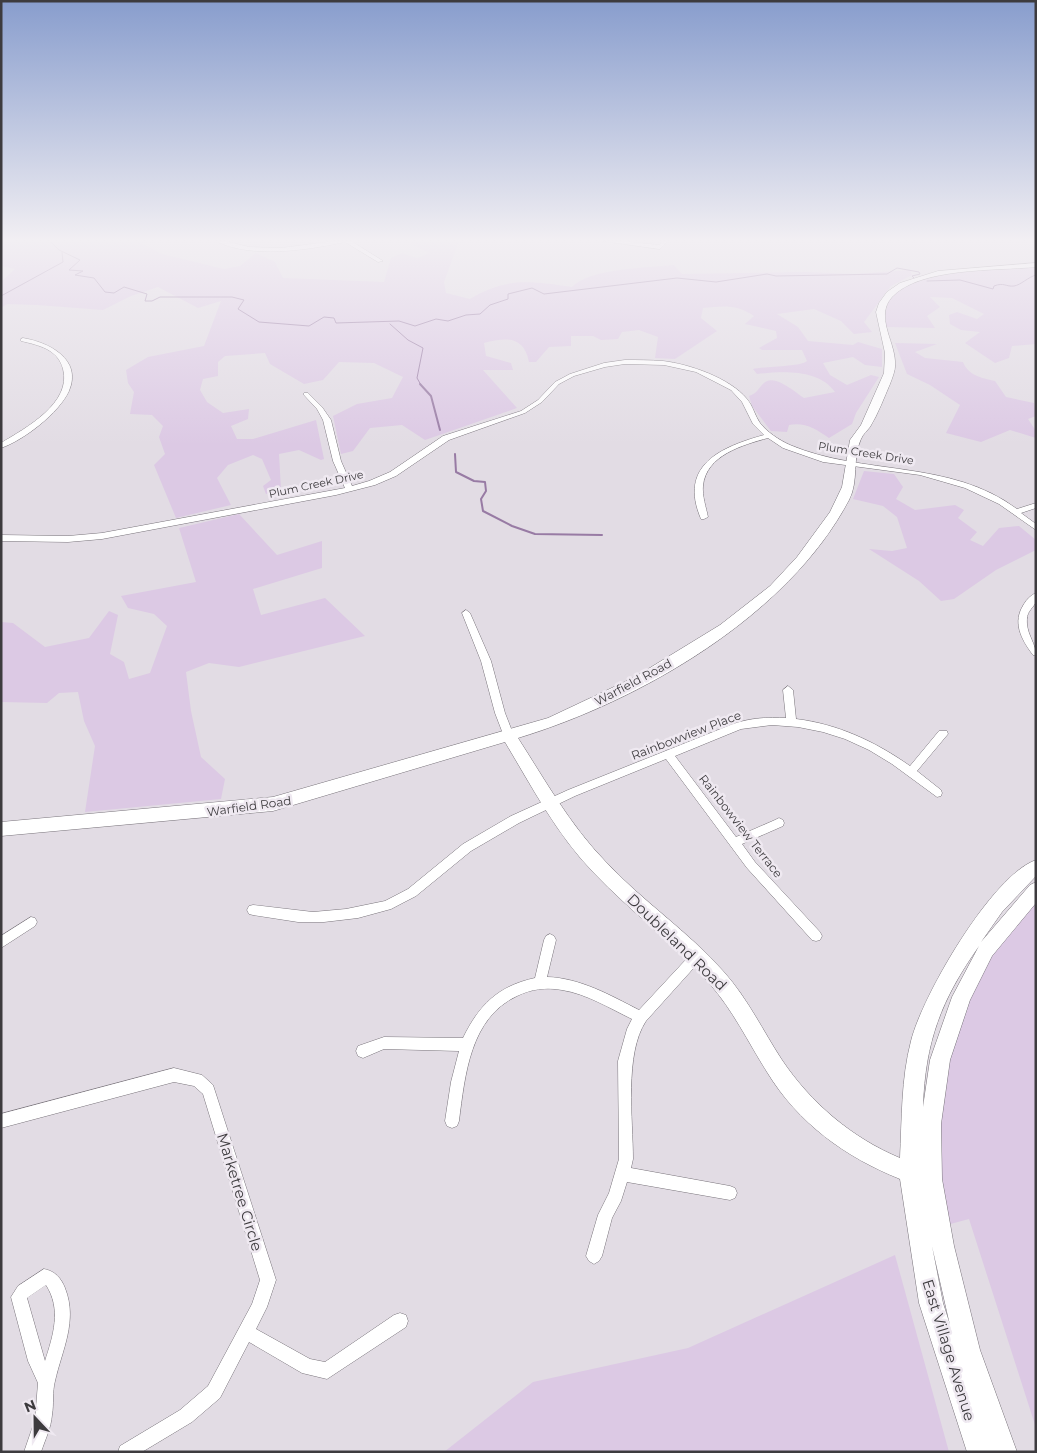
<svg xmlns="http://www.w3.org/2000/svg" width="1037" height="1453" font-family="Montserrat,sans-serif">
<rect width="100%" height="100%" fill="#e2dce4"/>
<g fill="#dcc9e4">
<path d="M1 241H137L162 254 224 269 240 266 256 253 275 262 283 278 384 282 391 258 402 253 417 258 430 253 410 244 414 241H459L444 282 446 293 470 299C507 277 530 281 572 287 590 268 647 268 674 265L682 274 805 272 854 274 910 270 912 275 891 286 864 322 872 332 854 334 841 321 814 309 777 314 798 327 808 341 853 345 858 342 882 349V367L865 365 853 357 823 363 830 375 847 385 871 375 879 377 856 413 852 424 829 438C816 429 805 422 789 425L787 432 771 431 752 406 749 396C758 393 757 389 764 383 774 373 795 392 804 398L835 392C819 369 783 371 757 374L753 369C766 366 800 367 807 361L802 350H762L759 348 777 338 776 331 745 324 754 316C737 304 723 306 703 308L701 318 717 331 675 359 655 358 658 337 639 330 622 332 618 339 601 340 593 336H571V346L549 347 536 362H529C524 336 506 337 484 343L486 356 511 363 513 370H483L517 408 425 440 402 425 370 428 353 451 341 454 333 416 357 404 392 398 403 377 374 363 339 362 323 380 304 384 270 364 265 353 225 356 218 362V376L203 379 200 390 207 402 223 413 249 409 248 419 231 426 237 439H253L316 420 324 459 321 460 299 450 279 454 281 490 266 494 263 486 271 480 262 459 253 455 228 465 217 478 231 505 176 518 154 465 165 454 159 437 163 426 152 415 130 414 134 392 128 383 126 370 148 357 204 346 221 301 198 308 158 287 131 296 103 310 37 305 7 304 1 308V282L15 269 1 266Z"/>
<path d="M1036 265V344L1012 346 1009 358 995 363 965 343 980 332 961 330 950 324 949 315 957 312 977 319 984 314 952 298 930 297 940 307 927 316 935 328 886 327C885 316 885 307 891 297 911 269 1002 268 1036 265Z"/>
<path d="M895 343 937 344 915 352 925 358 963 362C968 375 981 378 995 381L1006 397 1034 403 1036 416 1028 419 1036 431V438L1010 430 981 442 946 433 960 405 930 385 907 374Z"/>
<polygon points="864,471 894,474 903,487 896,499 915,510 955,505 964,510 958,518 977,532 970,540 983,546 999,528 1019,526 1036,540 1036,550 996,570 954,599 941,601 919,581 869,549 892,551 907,548 897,517 883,506 853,499"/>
<polygon points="239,514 277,555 322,541 322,568 253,589 261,615 325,598 365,636 239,667 209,663 186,672 191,711 201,757 225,779 221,799 85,812 95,746 84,721 78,692 59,693 47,703 1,702 1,622 13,623 45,647 89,638 109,611 118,615 110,654 124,662 129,679 150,673 167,626 154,614 128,608 121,596 196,582 179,528"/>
<polygon points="1036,890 1036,1428 969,1219 939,1227 931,1124 961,997"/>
<polygon points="895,1255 949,1452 444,1452 533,1382 688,1348"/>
</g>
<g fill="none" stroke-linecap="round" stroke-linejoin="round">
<g stroke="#987ba4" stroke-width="1">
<polyline points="50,241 59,250 80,260 69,270 83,271 75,275 94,278 105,292 114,293 124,287 147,294 145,301 152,301 160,297 232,297 244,300 238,309 259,322 309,326 324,317 334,318 336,323 399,321 415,326 436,319 448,321 466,315 480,314 490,305 508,299 508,294 532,288 544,294 677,278 716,282 767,274 776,276 887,274 897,268 919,272 920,274 912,276 914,278"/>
<path d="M927 281 960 280 993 289 994 286C1004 282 1006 287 1014 286 1021 285 1028 277 1036 275"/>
<polyline points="1,296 63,262 62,252"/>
<polyline points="390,324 408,340 423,348 417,378 421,385"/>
</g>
<g stroke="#987ba4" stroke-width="2">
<polyline points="420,384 431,396 440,430"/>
<polyline points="455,454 456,472 474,481 485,482 486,491 481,499 483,511 512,526 535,534 602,535"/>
</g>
<defs>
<g id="street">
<path d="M216 241H225L249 247 281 248 335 241H351L383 261 378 262 345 242C308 250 250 259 216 241Z"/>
<polygon points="603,241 621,241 659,245 663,241 668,241 660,249"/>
<path d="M23 338C48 342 83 359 69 391 59 413 24 440 1 448V443C26 428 72 403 63 369 58 349 38 345 21 341V339Z"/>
<path d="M625 360C637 360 650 360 663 361 689 364 730 378 747 399 753 406 755 416 760 423 767 432 779 440 790 445 863 476 950 459 1017 509L1036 503V508L1021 513 1036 524V530L999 504 965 488 920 475 823 462 783 448 768 438C743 445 706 455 703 486 702 496 706 507 708 517L704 519H701C678 465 721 447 764 435L753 424 742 402 731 390 696 372 664 365 625 364 605 367 574 376 559 384 542 402 525 413 449 440 396 476 375 485 336 495 102 539 68 542 1 541V535L68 536 102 533 345 488 333 461 323 420 317 409 304 395V393H308L322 407 331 420 341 461 352 486 369 481 390 472 443 436 521 411 538 400 555 382 570 374 604 363Z"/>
<path d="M1036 593C1036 594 1036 601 1036 602 1031 611 1026 611 1027 624 1028 636 1036 644 1036 656L1033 655C1021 639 1012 622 1024 604 1027 599 1031 595 1036 593Z"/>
<polygon points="466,610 470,613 491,661 505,713 514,736 513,739 505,739 495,713 481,661 462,613"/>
<path d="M788 686 793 690 796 719C838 724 876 742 910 766L939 731H947L948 734 917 771 941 790 942 793 941 796 937 797 892 764 869 750 845 739 823 732 798 727 772 725 741 729 675 756 736 837 775 820 779 818 783 820 784 823 783 826 742 844 755 862 820 932 822 936 820 940 816 941 812 940 747 868 666 759 575 796 519 823 471 851 416 896 391 909 358 918 324 922H298L253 915 249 914 247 910 249 906 253 905 313 912 346 909 385 901 408 889 463 844 511 816 568 790 733 724C750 718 768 717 786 718L783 690Z"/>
<polygon points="31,917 35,918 37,922 35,926 1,948 1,936"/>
<path d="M550 934 554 936 556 940 547 977C580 978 610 995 639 1010L692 953 696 951 700 953 702 957 700 961 646 1021C624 1054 633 1120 633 1159L631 1168 730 1186 735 1188 737 1193 735 1198 730 1200 627 1182 621 1201 612 1218 602 1256 599 1261 594 1264 589 1261 586 1256 598 1215 609 1193 619 1159 618 1061 627 1029 632 1019C609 1008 587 994 562 990 546 987 531 989 517 996 470 1018 465 1075 459 1121L457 1126 452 1128 447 1126 445 1121 451 1082 459 1051 384 1049 363 1058 358 1056 356 1051 358 1046 384 1037 463 1038C479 1005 498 986 535 978L544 940 546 936Z"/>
<polygon points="174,1068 202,1075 213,1085 276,1280 267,1307 256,1329 310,1359 325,1362 394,1315 400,1313 406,1315 408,1321 406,1327 327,1379 302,1373 249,1342 220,1398 192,1422 142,1452 118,1452 120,1446 180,1410 208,1386 252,1304 260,1280 203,1094 194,1086 174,1082 1,1128 1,1114"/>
<path d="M44 1269C55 1271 61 1278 65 1288 78 1321 62 1350 55 1381 52 1392 54 1404 52 1415 51 1428 45 1440 41 1452H24L35 1420 38 1383 28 1361 11 1297 18 1286ZM46 1285C62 1309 53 1336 45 1361L27 1298Z"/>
</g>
<path id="secondary" d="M1036 263V267C997 271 920 267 892 297 875 316 894 340 895 361 896 369 893 376 890 384 884 398 878 414 870 427 867 431 863 434 861 439 852 458 859 481 849 500 788 616 640 701 518 738 545 780 570 825 605 861 642 901 688 931 724 972 748 999 763 1031 782 1060 811 1103 852 1138 900 1158 902 1119 901 1079 911 1041 922 996 992 875 1036 860V876L1002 912 981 942 1030 885 1036 882V903L992 956 970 1000 950 1060 941 1124 942 1179 954 1246 980 1350 1017 1452H967L919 1303 900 1179C845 1157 798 1123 767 1072 748 1042 733 1010 709 983 674 943 631 912 594 873 557 835 532 787 505 742L273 811 1 836V822L273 797 548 718 635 677 720 625 770 586 797 557 830 512 842 487 850 440 861 425 884 373 885 353 876 312 879 303 887 292 900 283 938 271ZM979 946 952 997 930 1060 923 1107C925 1042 941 1000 979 946ZM932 1246 950 1325 943 1303Z"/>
</defs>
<use href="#street" stroke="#79747b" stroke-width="1"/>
<use href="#secondary" stroke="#79747b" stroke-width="1"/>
<use href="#street" fill="#fff" fill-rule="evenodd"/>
<use href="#secondary" fill="#fff" fill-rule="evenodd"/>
</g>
<linearGradient id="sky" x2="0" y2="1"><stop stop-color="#889dcd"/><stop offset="0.54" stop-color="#f2eff3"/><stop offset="1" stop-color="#f2eff3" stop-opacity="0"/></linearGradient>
<rect width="1037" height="445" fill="url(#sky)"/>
<g text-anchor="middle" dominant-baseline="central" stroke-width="5" stroke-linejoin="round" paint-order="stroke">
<g font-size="11" fill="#3d3b3e" stroke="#efe9f1">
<text transform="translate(866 453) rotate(9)">Plum Creek Drive</text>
<text transform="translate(316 484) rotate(-12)">Plum Creek Drive</text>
</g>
<g font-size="12" fill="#3d3b3e" stroke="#efe9f1">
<text transform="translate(633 682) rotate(-28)">Warfield Road</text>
<text transform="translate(686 735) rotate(-21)">Rainbowview Place</text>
<text transform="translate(249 806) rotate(-8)">Warfield Road</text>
<text transform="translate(741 826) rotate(52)">Rainbowview Terrace</text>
</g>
<g font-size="15" fill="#3d3b3e" stroke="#efe9f1">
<text transform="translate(677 942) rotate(44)">Doubleland Road</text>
<text transform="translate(240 1192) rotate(73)">Marketree Circle</text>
<text transform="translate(949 1350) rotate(73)">East Village Avenue</text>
</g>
</g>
<rect width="1037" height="1453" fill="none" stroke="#3d3b3e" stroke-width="5"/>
<g transform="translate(35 1418) rotate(338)" stroke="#efe9f1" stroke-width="4" paint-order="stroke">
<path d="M0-4L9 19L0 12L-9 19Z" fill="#3d3b3e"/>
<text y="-8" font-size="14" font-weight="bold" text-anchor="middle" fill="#3d3b3e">N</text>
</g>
</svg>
